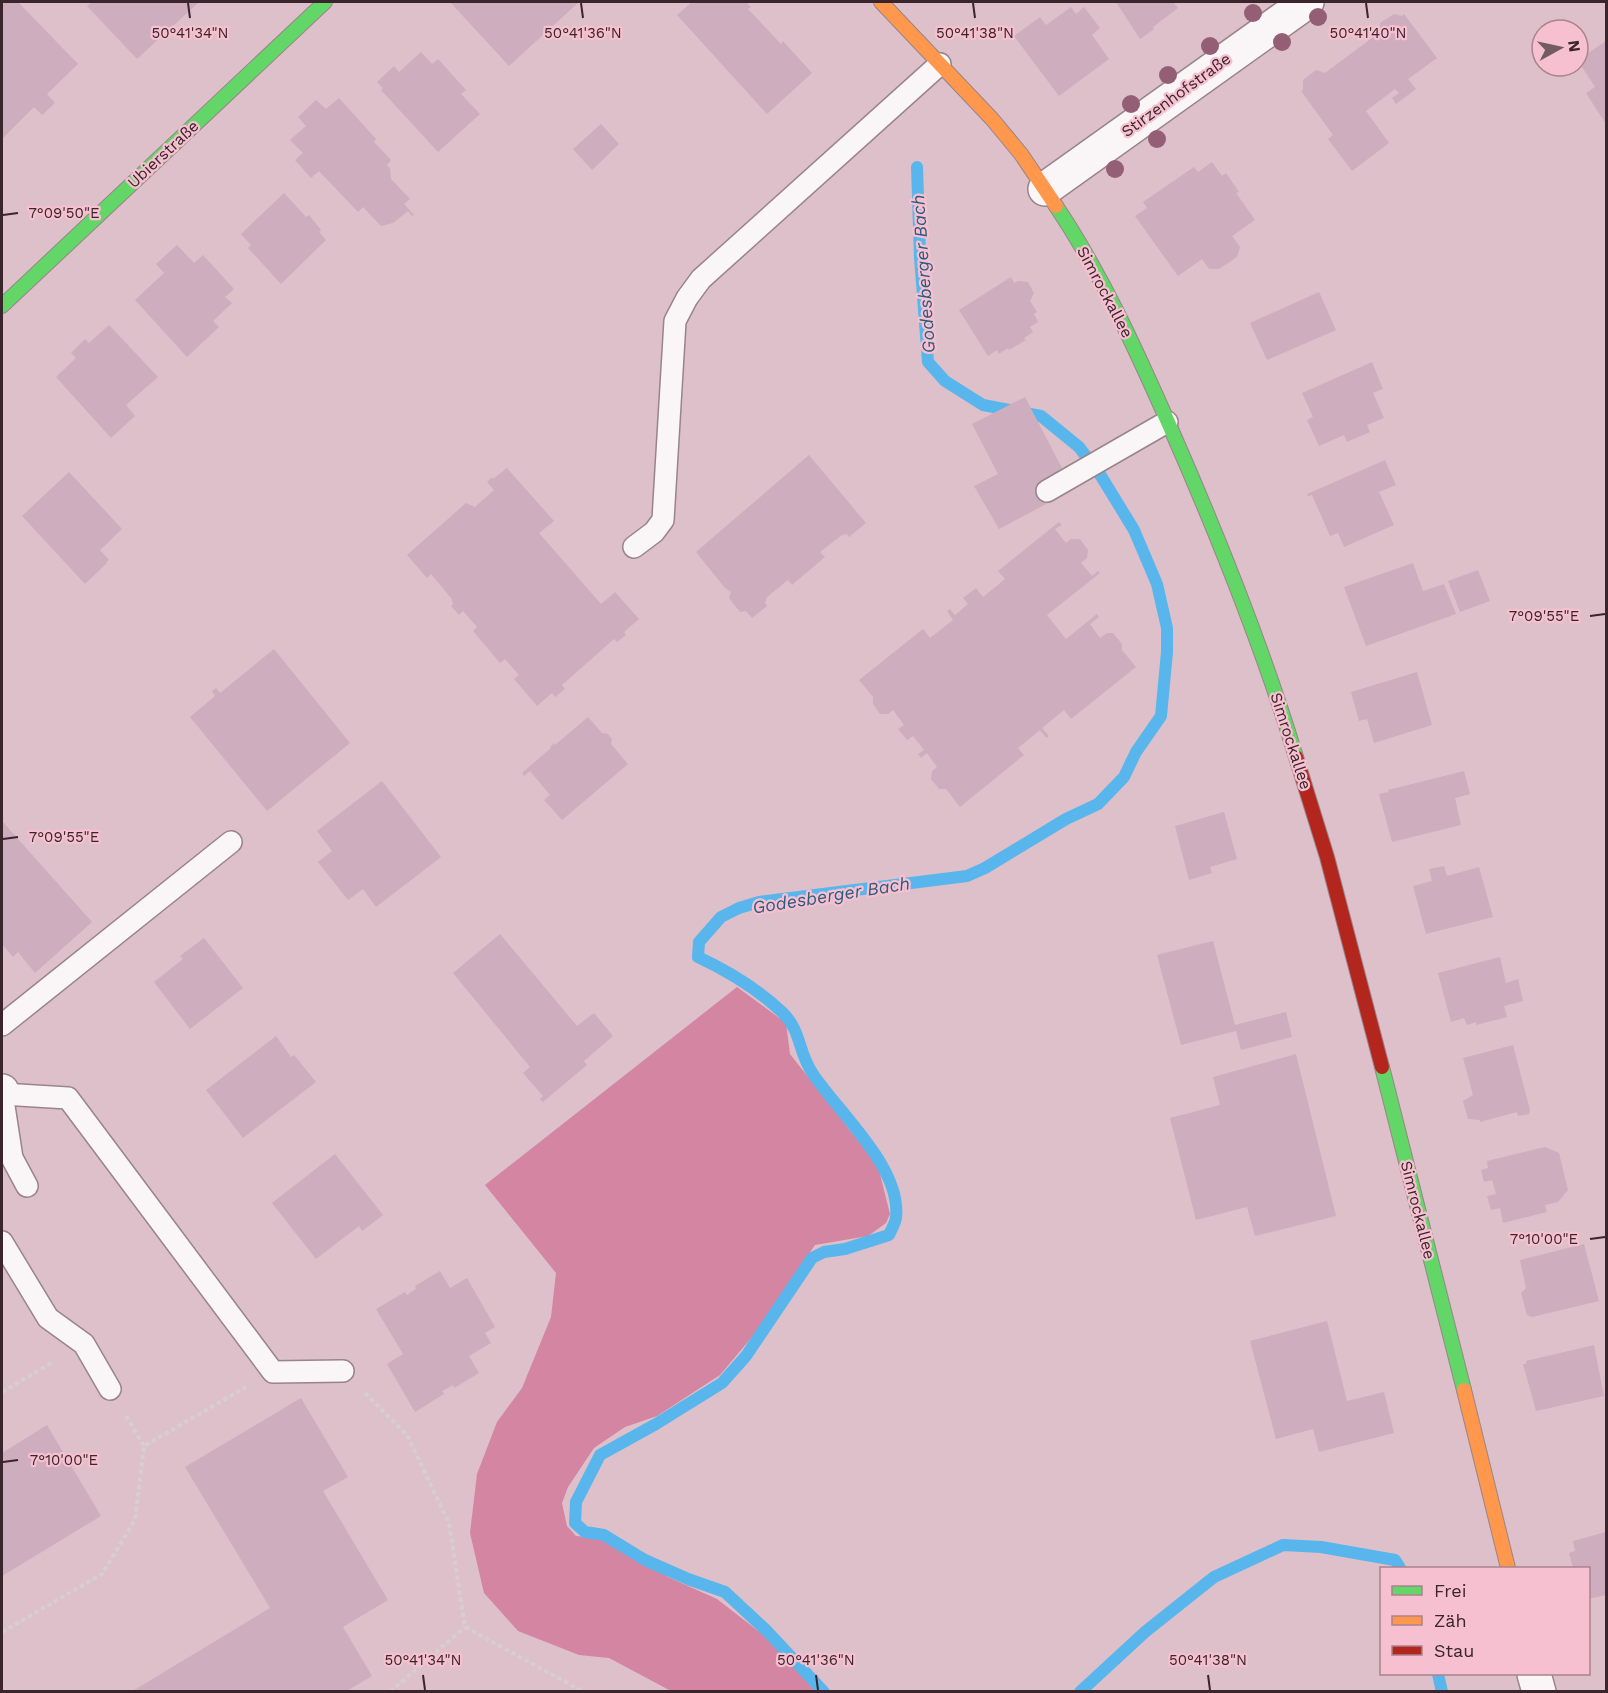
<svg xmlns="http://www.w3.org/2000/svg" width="1608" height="1693" font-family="'Work Sans',sans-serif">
<rect width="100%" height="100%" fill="#ddc0c9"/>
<polygon fill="#d385a2" points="737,987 786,1023 790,1054 878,1166 890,1214 886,1223 868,1236 815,1245 752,1337 720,1375 657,1416 625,1427 594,1448 568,1487 562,1503 567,1526 576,1536 599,1538 668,1577 717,1599 771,1641 815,1691 671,1691 609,1658 579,1655 518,1631 484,1593 470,1533 477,1474 497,1422 522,1388 551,1317 556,1273 485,1185"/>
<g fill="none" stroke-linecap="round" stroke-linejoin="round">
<g stroke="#59b6ec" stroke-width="12">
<polyline points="1438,1674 1442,1692"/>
<path d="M824 1692 767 1631 725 1592 688 1579 645 1560 604 1535 585 1532 575 1523 576 1502 600 1455 656 1424 722 1383 746 1356 812 1258 824 1252 845 1249 889 1235C891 1230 895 1224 896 1218 902 1168 839 1113 813 1074 798 1053 802 1032 783 1013 759 990 728 971 698 957L699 942 721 917 739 908 759 902 967 876 985 868 1066 819 1098 804 1124 777 1136 752 1161 716 1167 652V628L1157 584 1134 530 1101 476 1079 447 1041 416 983 405 945 381 928 362 920 257 917 167"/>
<polyline points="1080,1692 1145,1632 1214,1577 1283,1545 1321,1547 1395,1560 1400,1568"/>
</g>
</g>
<g fill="#ceadbf">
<polygon points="2,2 18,2 78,64 47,94 55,103 42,115 34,107 3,138 2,136"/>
<polygon points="92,2 199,2 137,59 87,6"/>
<polygon points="450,2 579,2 509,66"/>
<polygon points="692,2 746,2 751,7 748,9 764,26 781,44 783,41 812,73 767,114 677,15"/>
<polygon points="1116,2 1173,2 1178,8 1153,27 1154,29 1140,39"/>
<polygon points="1071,7 1076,14 1084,7 1100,28 1092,35 1109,59 1059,96 1014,36 1040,17 1046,25"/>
<polygon points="1394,14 1402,16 1404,14 1437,58 1408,79 1416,89 1396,104 1392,98 1399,93 1395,89 1366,111 1389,143 1352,171 1328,139 1333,135 1301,91 1303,90 1303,80 1316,70 1325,73 1380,32 1380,23"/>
<polygon points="1606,41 1606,124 1586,93 1595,87 1578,61 1578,60"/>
<polygon points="421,52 432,64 438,59 466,90 461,94 480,114 438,152 381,90 383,88 377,82 394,66 399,72"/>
<polygon points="339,98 376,139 374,142 391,160 387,165 390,169 391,179 410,199 404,204 414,215 412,216 408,211 393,223 381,226 363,207 358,212 319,171 311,178 295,160 303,153 290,140 306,126 298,117 316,100 326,109"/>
<polygon points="601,124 619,144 592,170 573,149"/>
<polygon points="1212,162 1222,176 1226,173 1239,192 1236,193 1255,220 1232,236 1240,247 1237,257 1219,269 1209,269 1202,259 1178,276 1135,216 1147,208 1143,202 1194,167 1198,172"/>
<polygon points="284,193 306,217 309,215 321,230 319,232 326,240 281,284 248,248 251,245 241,234"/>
<polygon points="177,245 194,263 203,255 234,289 225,297 232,303 213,321 219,327 187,357 135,300 164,273 156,264"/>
<polygon points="1011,277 1014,283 1018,281 1028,282 1034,293 1030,301 1037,312 1034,314 1038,322 1030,327 1033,332 1024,338 1026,340 1009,350 1008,348 999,354 997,350 988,356 959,310"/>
<polygon points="1319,292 1336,330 1267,360 1250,323"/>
<polygon points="109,325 158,377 126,405 135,416 111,438 56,377 76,358 71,353 85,339 89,343"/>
<polygon points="1372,362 1383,389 1373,393 1384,418 1367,425 1370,432 1347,442 1344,435 1319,446 1307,420 1313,417 1302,393"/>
<polygon points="1025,397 1064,472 1042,483 1052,501 999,529 974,486 998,474 972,424"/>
<polygon points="809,455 866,523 849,537 847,534 842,535 820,552 825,557 792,585 788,580 767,597 765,603 767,606 752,618 746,611 740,612 729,598 731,592 725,588 696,552"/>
<polygon points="1385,460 1396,485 1379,492 1394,525 1344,547 1338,533 1330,536 1312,495 1308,496 1307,494"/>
<polygon points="507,468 554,521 539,533 601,604 615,592 639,619 624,632 626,635 617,642 614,639 562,685 565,689 555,697 552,693 537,706 514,679 519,675 505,659 500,663 473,631 477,627 463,611 459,615 451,606 453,604 451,598 431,574 427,578 407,555 466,503 475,507 494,490 487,482 492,477 493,479"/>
<polygon points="69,472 122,529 100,550 109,560 106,562 107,563 85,584 22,516"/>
<polygon points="1059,522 1062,525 1055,529 1066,543 1071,539 1080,539 1088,550 1087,558 1081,563 1092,576 1098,571 1100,573 1047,615 1066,639 1097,614 1099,617 1090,624 1100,638 1107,633 1113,633 1122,644 1122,650 1136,667 1071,719 1064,710 1042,728 1049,736 1046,738 1040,730 1018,748 1024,755 960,807 946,789 939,789 931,779 932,771 937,767 927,753 921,758 918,754 924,750 913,736 907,740 898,729 904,725 893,710 888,714 880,714 873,704 873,697 859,680 923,629 930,638 953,620 947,611 950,609 955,615 968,604 963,598 976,588 983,597 1005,579 998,571"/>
<polygon points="1413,563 1423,591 1444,584 1456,614 1366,646 1344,587"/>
<polygon points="1478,570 1490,601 1460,612 1448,581"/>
<polygon points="274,649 350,743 267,811 190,717 215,696 212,691 216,688 220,693"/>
<polygon points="1417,672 1432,725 1374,743 1367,719 1359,721 1351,692"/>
<polygon points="588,717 602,733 608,734 612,739 611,744 628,764 562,820 544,800 550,795 530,771 524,776 522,773 551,748 550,747 554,743 555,745"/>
<polygon points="1464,771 1470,794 1455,798 1461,825 1392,842 1379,794 1389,792 1388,790"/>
<polygon points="382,781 441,857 376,907 363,889 348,900 318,862 332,851 317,831"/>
<polygon points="1224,812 1237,859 1210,867 1212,873 1189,880 1175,826"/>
<polygon points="2,821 92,922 35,973 18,952 13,957 2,944"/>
<polygon points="1444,866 1447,876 1479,867 1493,917 1426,934 1413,886 1432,881 1429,869"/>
<polygon points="500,934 577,1026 594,1013 613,1036 584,1061 587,1065 543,1102 540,1099 543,1096 523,1073 530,1067 453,973"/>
<polygon points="204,938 243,988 190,1029 154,982 183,959 180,956"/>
<polygon points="1213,941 1235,1025 1286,1012 1292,1037 1241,1050 1236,1031 1181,1045 1157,955"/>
<polygon points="1500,957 1506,983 1518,979 1523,1001 1504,1006 1507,1017 1476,1025 1476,1022 1467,1025 1464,1018 1451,1022 1438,973"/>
<polygon points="276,1036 291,1057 294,1055 316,1082 243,1138 206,1090"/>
<polygon points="1513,1045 1530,1110 1529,1114 1518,1116 1517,1112 1480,1122 1480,1120 1468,1119 1463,1101 1473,1095 1463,1058"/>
<polygon points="1296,1054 1336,1216 1255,1236 1247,1207 1196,1220 1170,1118 1220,1105 1213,1077"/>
<polygon points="1545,1147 1559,1153 1568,1190 1558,1202 1545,1205 1547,1212 1503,1223 1500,1208 1491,1210 1487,1196 1496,1194 1492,1180 1484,1182 1481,1170 1488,1168 1487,1161"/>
<polygon points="335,1154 383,1215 362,1231 359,1226 316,1259 272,1203"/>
<polygon points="1584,1244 1599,1301 1532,1317 1527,1315 1521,1293 1526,1288 1520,1260"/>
<polygon points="440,1271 450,1288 467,1278 495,1327 485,1333 491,1343 469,1356 479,1373 454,1388 453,1385 442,1391 444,1394 415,1412 387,1364 403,1354 376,1309 405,1292 407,1295 416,1289 415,1286"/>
<polygon points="1327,1321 1347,1401 1384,1392 1394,1433 1319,1452 1313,1429 1276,1439 1250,1341"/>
<polygon points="1594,1345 1604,1396 1536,1411 1523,1364 1526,1364 1526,1361"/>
<polygon points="301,1398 348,1477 323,1491 388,1600 343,1627 372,1676 345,1692 131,1692 270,1608 185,1467"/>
<polygon points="47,1425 101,1516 2,1576 2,1453"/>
<polygon points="1606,1532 1606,1595 1588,1599 1588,1568 1573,1568 1569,1553 1575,1551 1573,1541"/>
</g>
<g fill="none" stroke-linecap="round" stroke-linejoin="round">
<defs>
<g id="lane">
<polyline points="1047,491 1167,422"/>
<polyline points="634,547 654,532 663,520 675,321 687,298 701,279 940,64"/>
<polyline points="2,1025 231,842"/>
<polyline points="2,1093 12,1158 27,1186"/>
<polyline points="2,1094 68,1098 273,1372 343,1371"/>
<polyline points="2,1242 48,1318 84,1344 110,1389"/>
</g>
<g id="street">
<polyline points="1045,189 1307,2"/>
<polyline points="2,1091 2,1093"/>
<polyline points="1534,1674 1539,1692"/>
</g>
<g id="fast">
<path d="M1056 206C1103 276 1137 352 1171 429 1218 536 1262 645 1296 757"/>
<polyline points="2,306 325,2"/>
<polyline points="1382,1067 1464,1390"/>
</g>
<g id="slow">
<polyline points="881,2 992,119 1021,154 1056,206"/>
<polyline points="1464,1390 1508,1568"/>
</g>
<polyline id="jam" points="1296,757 1327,857 1382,1067"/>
</defs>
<use href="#lane" stroke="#99848a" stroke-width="24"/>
<use href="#street" stroke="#99848a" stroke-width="36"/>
<use href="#fast" stroke="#99848a" stroke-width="16"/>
<use href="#slow" stroke="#99848a" stroke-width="16"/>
<use href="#jam" stroke="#99848a" stroke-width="16"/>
<g stroke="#d7ced1" stroke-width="4" stroke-dasharray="4.5 3" stroke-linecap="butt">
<polyline points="2,1392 53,1362"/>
<polyline points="365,1393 407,1435 449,1523 465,1627 584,1692"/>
<polyline points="126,1416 144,1446"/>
<polyline points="2,1632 102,1574 135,1520 144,1446 246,1387"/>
<polyline points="390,1692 465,1627"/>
</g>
<use href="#lane" stroke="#faf6f7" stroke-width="21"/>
<use href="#street" stroke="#faf6f7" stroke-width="33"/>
<use href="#fast" stroke="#63d668" stroke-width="14"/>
<use href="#slow" stroke="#ff974d" stroke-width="14"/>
<use href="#jam" stroke="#b3261e" stroke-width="14"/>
</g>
<g fill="#945e74">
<circle cx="1253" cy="13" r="9"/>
<circle cx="1318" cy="17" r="9"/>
<circle cx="1282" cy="42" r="9"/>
<circle cx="1210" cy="46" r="9"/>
<circle cx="1168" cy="75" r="9"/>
<circle cx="1131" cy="104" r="9"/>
<circle cx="1157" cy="139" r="9"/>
<circle cx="1115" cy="169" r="9"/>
</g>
<path fill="none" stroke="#39252b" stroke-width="2" d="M188 3 190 18M581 3 583 18M973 3 975 18M1366 3 1368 18M3 215 18 213M1590 616 1605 614M3 839 18 837M1590 1239 1605 1237M3 1462 18 1460M423 1675 425 1690M816 1675 818 1690M1208 1675 1210 1690"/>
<g text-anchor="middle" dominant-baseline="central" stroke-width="4.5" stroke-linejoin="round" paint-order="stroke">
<g font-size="16" fill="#39252b" stroke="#f7c0d1">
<text transform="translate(1176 95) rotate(-36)">Stirzenhofstraße</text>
<text transform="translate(163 154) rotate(-43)">Ubierstraße</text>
<text transform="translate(1105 292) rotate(62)">Simrockallee</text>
<text transform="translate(1291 741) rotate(72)">Simrockallee</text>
<text transform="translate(1418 1210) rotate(76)">Simrockallee</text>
</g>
<g font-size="18" font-style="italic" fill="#2a5c7c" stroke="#f7c0d1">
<text transform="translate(923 274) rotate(-94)">Godesberger Bach</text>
<text transform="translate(831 895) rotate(-9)">Godesberger Bach</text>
</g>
</g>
<g font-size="15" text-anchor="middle" fill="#39252b" stroke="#f7c0d1" stroke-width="4.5" stroke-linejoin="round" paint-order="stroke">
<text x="190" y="38">50°41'34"N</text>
<text x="583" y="38">50°41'36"N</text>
<text x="975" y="38">50°41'38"N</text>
<text x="1368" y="38">50°41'40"N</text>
<text x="64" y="218">7°09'50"E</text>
<text x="1544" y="621">7°09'55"E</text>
<text x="64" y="842">7°09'55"E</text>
<text x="1544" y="1244">7°10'00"E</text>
<text x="64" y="1465">7°10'00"E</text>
<text x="423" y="1665">50°41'34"N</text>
<text x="816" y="1665">50°41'36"N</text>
<text x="1208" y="1665">50°41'38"N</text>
</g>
<rect width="1608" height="1693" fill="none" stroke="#39252b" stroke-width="6"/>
<rect x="1380" y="1567" width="210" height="108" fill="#f7c0d1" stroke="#ab828f" stroke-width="1.5"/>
<rect x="1392" y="1586" width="30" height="9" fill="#63d668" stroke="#ab828f" stroke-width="1.5"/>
<text x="1434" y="1597" font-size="18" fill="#39252b">Frei</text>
<rect x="1392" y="1616" width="30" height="9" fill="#ff974d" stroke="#ab828f" stroke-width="1.5"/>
<text x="1434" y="1627" font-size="18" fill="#39252b">Zäh</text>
<rect x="1392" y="1646" width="30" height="9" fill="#b3261e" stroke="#ab828f" stroke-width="1.5"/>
<text x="1434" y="1657" font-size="18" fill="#39252b">Stau</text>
<g transform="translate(1560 48) rotate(82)"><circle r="28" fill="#f7c0d1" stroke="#ab828f" stroke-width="1.5"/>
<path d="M0-4.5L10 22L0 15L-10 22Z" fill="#725b62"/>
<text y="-9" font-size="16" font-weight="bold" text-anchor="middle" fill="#39252b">N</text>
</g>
</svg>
